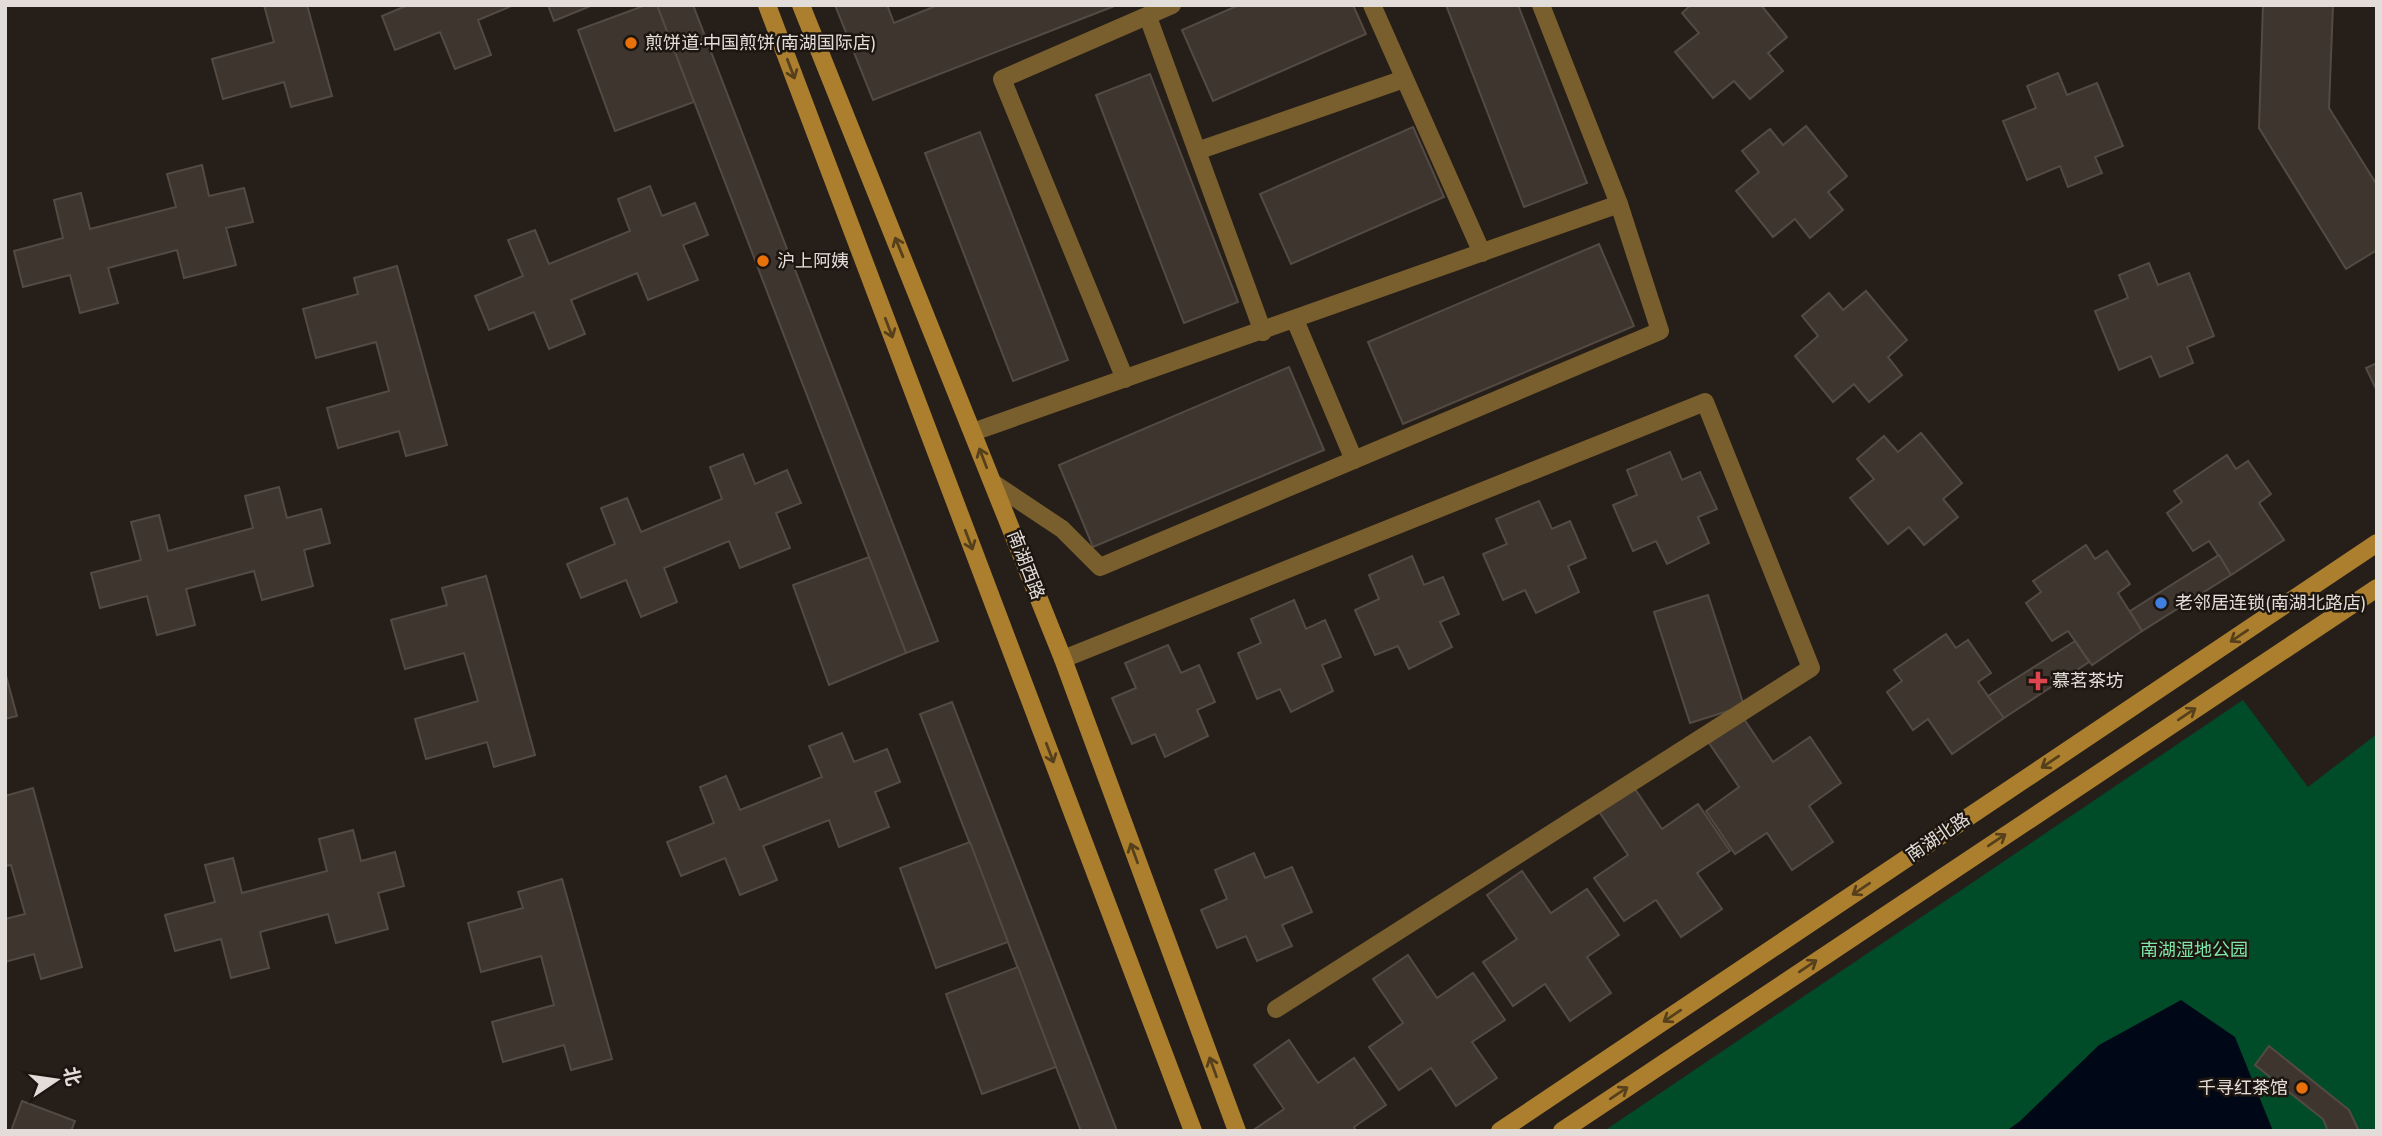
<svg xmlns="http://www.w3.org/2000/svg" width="2382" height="1136" font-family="'Nunito Sans','Noto Sans SC',sans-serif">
<rect width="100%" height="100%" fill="#261f19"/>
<polygon fill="#004c29" points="2243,700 2308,787 2377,734 2377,1131 1604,1131"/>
<polygon fill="#000818" points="2181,1000 2235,1037 2273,1131 2006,1131 2019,1122 2099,1045"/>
<g fill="#3d352e" stroke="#534a43" stroke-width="2">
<polygon points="264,5 307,5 332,96 291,107 284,82 223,99 212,59 274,42"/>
<polygon points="408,5 514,5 478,20 491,55 455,69 440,32 395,50 382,16"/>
<polygon points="548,5 593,5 554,21"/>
<polygon points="646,5 657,5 694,102 615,131 578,30"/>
<polygon points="657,5 693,5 938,641 906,653"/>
<polygon points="835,5 887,5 894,23 938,5 1117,5 873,100"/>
<polygon points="1239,5 1353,5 1366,34 1213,101 1182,30"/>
<polygon points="1446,5 1518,5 1587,183 1524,207"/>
<polygon points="1691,5 1761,5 1787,37 1768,53 1783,71 1750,99 1734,81 1713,98 1675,52 1699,33 1682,13"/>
<polygon points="2263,5 2333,5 2329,108 2377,185 2377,250 2346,269 2259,128"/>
<polygon points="2058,73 2067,95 2097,83 2123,146 2095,157 2102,173 2068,187 2060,166 2027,180 2003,121 2036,108 2027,86"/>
<polygon points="1150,74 1238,302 1184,323 1096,95"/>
<polygon points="1806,126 1847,176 1828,192 1843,210 1810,238 1795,219 1773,237 1736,191 1759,172 1742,151 1770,129 1783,145"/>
<polygon points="1413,127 1444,197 1291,264 1260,194"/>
<polygon points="980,132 1068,360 1013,381 925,153"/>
<polygon points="202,165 209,196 244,188 253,222 226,228 236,265 184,278 177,250 108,268 118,303 80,313 70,275 23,287 14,251 63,238 54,200 81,193 90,229 176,207 167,174"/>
<polygon points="650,186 662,216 695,203 708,235 683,245 698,280 648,300 637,273 571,300 585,334 549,349 534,312 489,330 475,296 523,276 508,240 535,230 549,264 630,231 618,199"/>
<polygon points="1599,244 1634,326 1403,424 1368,342"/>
<polygon points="2149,263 2158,285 2189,273 2214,336 2187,347 2193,363 2160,377 2151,356 2119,370 2095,311 2128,298 2119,275"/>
<polygon points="397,266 447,445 406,456 399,431 338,448 327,408 389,391 376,342 316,358 303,309 358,294 354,278"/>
<polygon points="1866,291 1907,340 1888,357 1902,375 1869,402 1854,384 1833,402 1795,356 1818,336 1802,316 1829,293 1843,310"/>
<polygon points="2377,363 2377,391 2366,368"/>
<polygon points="1289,367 1324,450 1093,547 1059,465"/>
<polygon points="1921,433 1962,483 1943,499 1958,517 1924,545 1909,527 1888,544 1850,498 1874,479 1857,459 1884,436 1898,452"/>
<polygon points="1670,452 1682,480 1700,472 1717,509 1698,517 1709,543 1667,564 1656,541 1633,551 1613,505 1637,495 1627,470"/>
<polygon points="743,454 755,484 787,470 801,503 776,513 790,548 740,568 729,541 664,568 677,602 641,617 626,580 581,598 567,564 615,544 601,508 627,498 641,532 722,499 710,467"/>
<polygon points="2227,455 2236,469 2248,461 2271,494 2259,503 2284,540 2231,575 2209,541 2193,551 2167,513 2182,502 2174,491"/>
<polygon points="279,487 287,518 321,509 330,543 304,550 313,586 262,600 254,571 186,589 195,625 157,635 147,596 100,608 91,573 141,560 131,522 159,515 168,551 253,528 245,496"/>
<polygon points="1539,501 1552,529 1570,521 1586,558 1568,566 1579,592 1536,613 1525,590 1503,600 1483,554 1507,544 1496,519"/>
<polygon points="2086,545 2095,559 2107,551 2130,584 2118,593 2142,631 2092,665 2068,631 2052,641 2026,603 2041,592 2033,581"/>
<polygon points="2219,555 2231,575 2142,631 2130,611"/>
<polygon points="1412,556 1424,585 1443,577 1459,614 1440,622 1452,647 1409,669 1398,646 1375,655 1355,610 1379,599 1369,575"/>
<polygon points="869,557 906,653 829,685 793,585"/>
<polygon points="486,576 535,755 494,767 487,742 426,759 415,719 478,701 464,653 405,669 391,620 447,605 442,588"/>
<polygon points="1708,595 1744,706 1690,723 1654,612"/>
<polygon points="1294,600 1306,629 1325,620 1341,657 1322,665 1333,691 1291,712 1280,689 1257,699 1238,653 1261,643 1251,619"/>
<polygon points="1946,634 1956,648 1968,640 1991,673 1978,682 2004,718 1952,754 1928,719 1913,730 1887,692 1902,681 1894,670"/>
<polygon points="2075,641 2089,662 2004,718 1988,696"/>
<polygon points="1168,645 1181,673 1199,665 1215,702 1197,710 1208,736 1165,757 1155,734 1132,744 1112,698 1136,688 1125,663"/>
<polygon points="5,672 17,716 5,719"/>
<polygon points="952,702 1117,1131 1081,1131 1056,1067 920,714"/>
<polygon points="1744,719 1773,762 1810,737 1841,783 1809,806 1833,842 1792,870 1767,833 1735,854 1706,811 1739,787 1709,743"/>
<polygon points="842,733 854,762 887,749 900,782 875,792 889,827 839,847 829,820 763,846 777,880 740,895 725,858 681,876 667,842 714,823 700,787 726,776 740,810 822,777 809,746"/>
<polygon points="1633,786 1662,829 1698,804 1730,851 1697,873 1722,909 1681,937 1656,900 1624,921 1594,878 1628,855 1598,810"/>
<polygon points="33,788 82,967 41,979 34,954 5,962 5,919 25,914 11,865 5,866 5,796"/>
<polygon points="353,830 361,861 395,852 404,886 378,893 388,929 336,943 328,914 260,932 269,968 231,978 221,939 175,951 165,915 215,902 205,865 233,858 242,893 327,871 319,839"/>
<polygon points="970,842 1008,942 936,968 900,868"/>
<polygon points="1254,853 1265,878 1292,867 1312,912 1282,925 1292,946 1257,961 1246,936 1217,948 1201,910 1227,899 1215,870"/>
<polygon points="1522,871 1551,913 1587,889 1619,935 1587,957 1611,993 1570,1021 1545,984 1513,1006 1483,962 1517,939 1487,895"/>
<polygon points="562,879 612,1059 571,1070 564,1045 503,1062 492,1022 554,1005 541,956 481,972 468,923 523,908 518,892"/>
<polygon points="1408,955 1437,998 1473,973 1505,1020 1472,1042 1497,1078 1456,1106 1431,1068 1399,1090 1369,1047 1403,1023 1373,979"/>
<polygon points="1018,967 1056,1067 982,1094 946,994"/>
<polygon points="1289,1040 1318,1083 1354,1058 1386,1105 1354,1127 1356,1131 1252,1131 1284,1109 1254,1065"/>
<polygon points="2269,1046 2349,1110 2359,1131 2328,1131 2323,1119 2255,1065"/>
<polygon points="22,1101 75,1121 71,1131 11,1131"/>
</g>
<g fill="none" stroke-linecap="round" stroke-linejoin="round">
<g stroke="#795e2e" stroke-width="18">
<polyline points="1372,5 1482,253"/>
<polyline points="1148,17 1263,332"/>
<polyline points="1197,151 1404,79"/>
<polyline points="1295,320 1354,460"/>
<polyline points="1125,379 1002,79 1172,5"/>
<polyline points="973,432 1619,204 1541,5"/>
<polyline points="993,483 1062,529 1100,567 1660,331 1619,204"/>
<polyline points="1063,659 1705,402 1811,668 1276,1009"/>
</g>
<g stroke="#ab7f2d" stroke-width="18">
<polyline points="767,5 1193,1131"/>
<polyline points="801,5 1063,659 1237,1131"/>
<polyline points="1500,1131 2377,543"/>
<polyline points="1562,1131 2377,588"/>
</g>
</g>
<defs><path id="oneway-shaft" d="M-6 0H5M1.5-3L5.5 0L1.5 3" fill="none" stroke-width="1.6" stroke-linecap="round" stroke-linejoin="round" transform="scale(1.75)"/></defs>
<g stroke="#56401c">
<use href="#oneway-shaft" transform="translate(791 69) rotate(69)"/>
<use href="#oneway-shaft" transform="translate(899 247) rotate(-112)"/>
<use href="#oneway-shaft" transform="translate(889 328) rotate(69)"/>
<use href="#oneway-shaft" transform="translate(983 458) rotate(-111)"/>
<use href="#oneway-shaft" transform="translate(969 540) rotate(69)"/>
<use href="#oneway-shaft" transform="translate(2239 636) rotate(146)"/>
<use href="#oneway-shaft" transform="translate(2187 714) rotate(-34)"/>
<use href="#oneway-shaft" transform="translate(1050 753) rotate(69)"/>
<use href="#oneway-shaft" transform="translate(2050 762) rotate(146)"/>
<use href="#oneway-shaft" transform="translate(1997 840) rotate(-34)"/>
<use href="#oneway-shaft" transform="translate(1134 853) rotate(-110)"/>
<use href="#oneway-shaft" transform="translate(1861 889) rotate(146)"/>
<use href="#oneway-shaft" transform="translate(1808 966) rotate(-34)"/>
<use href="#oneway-shaft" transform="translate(1672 1016) rotate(146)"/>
<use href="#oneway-shaft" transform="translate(1213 1067) rotate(-110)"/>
<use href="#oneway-shaft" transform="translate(1619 1093) rotate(-34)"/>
</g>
<g fill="#e8710a" stroke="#1d1610" stroke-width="2.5">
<circle cx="631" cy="43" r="7"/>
<circle cx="763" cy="261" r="7"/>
<circle cx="2302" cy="1088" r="7"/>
</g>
<circle fill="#3f7fe0" stroke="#1d1610" stroke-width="2.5" cx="2161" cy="603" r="7"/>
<path fill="#e0444e" stroke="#1d1610" stroke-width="2.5" d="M2034.5 670.5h7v7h7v7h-7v7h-7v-7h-7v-7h7z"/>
<g text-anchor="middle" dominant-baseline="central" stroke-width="5" stroke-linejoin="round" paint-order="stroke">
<g font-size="18" fill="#e2ddd8" stroke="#1d1610" text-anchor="start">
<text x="645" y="43">煎饼道·中国煎饼(南湖国际店)</text>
<text x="777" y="261">沪上阿姨</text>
<text x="2175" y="603">老邻居连锁(南湖北路店)</text>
<text x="2052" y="681">慕茗茶坊</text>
<text x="2288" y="1088" text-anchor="end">千寻红茶馆</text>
</g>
<g font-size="18" fill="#e2ddd8" stroke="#1d1610">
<text transform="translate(1026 565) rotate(69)">南湖西路</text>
<text transform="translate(1938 837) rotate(-34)">南湖北路</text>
</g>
<g font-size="18" fill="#7ee7a8" stroke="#1d1610">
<text x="2194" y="950">南湖湿地公园</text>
</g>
</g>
<rect width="2382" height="1136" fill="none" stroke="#e2ddd8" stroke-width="14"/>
<g transform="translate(56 1080) rotate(77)" stroke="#1d1610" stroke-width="5" paint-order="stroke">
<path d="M0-5L12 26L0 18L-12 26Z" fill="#e2ddd8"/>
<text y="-10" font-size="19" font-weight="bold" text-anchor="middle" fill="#e2ddd8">北</text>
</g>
</svg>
